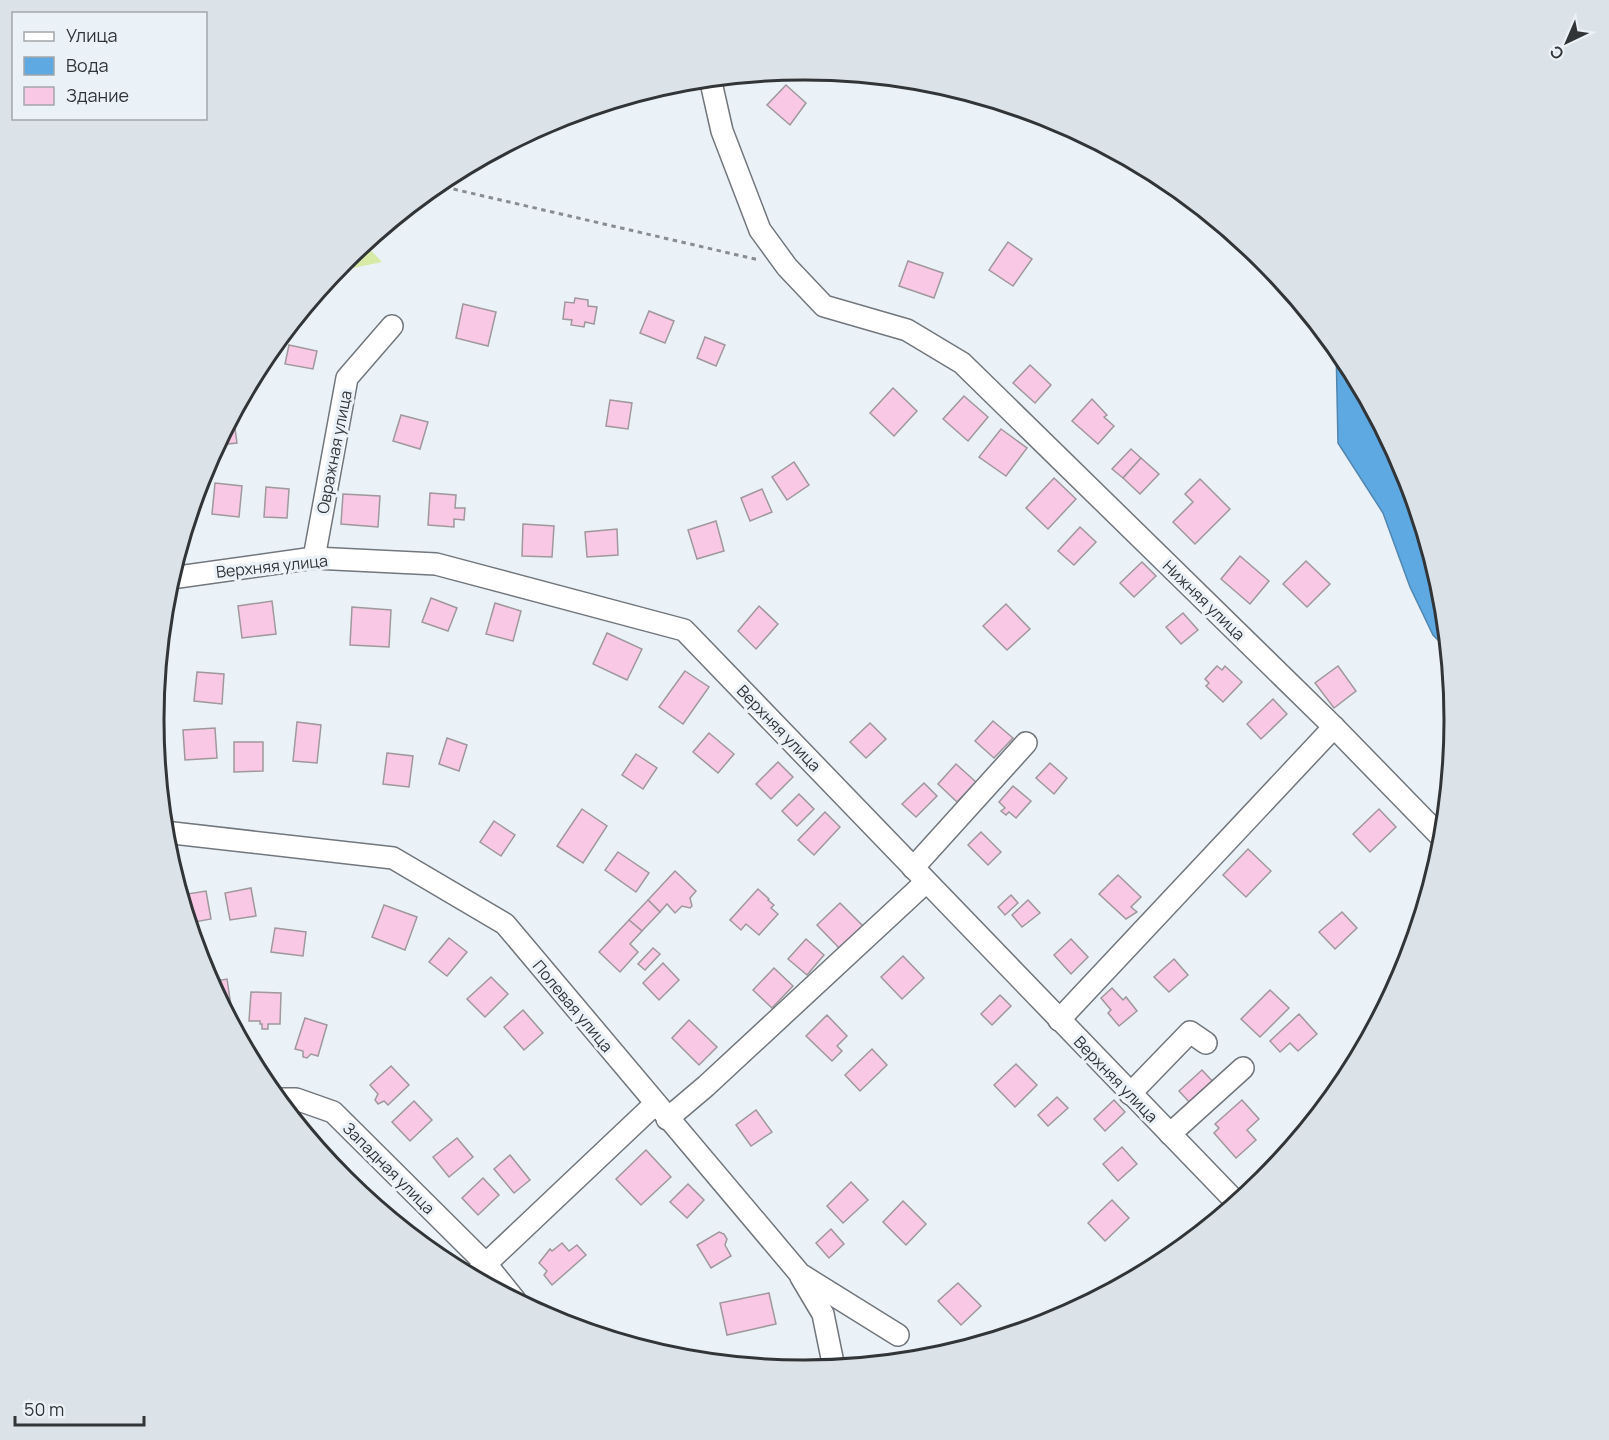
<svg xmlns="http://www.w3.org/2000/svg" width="1609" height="1440" font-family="Manrope,sans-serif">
<rect width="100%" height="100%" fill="#ebf2f7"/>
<polygon fill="#d7eaa6" points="364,243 382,262 334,272 344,259"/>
<polygon fill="#5ea9e2" stroke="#5186af" stroke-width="1.5" points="1336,346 1346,359 1406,471 1443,593 1449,651 1433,635 1410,587 1383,513 1338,443"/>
<g fill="#f9c8e5" stroke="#9f989c" stroke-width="1.5">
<polygon points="786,85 806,103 790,125 767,105"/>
<polygon points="1008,242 1032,259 1013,286 989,270"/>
<polygon points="908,261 943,273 934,298 899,286"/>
<polygon points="575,298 588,300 588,306 597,307 594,324 585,322 584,327 571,325 572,320 563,319 565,302 574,303"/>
<polygon points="463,304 496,312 488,346 456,338"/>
<polygon points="649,311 674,321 665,343 640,333"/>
<polygon points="705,337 725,345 716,366 697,358"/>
<polygon points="289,345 317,351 313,369 285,364"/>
<polygon points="1030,365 1051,385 1035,403 1013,383"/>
<polygon points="893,388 917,411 894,436 870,413"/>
<polygon points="964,396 988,417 968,441 943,419"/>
<polygon points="1092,399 1107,415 1104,417 1114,426 1098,444 1072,421"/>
<polygon points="610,400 632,403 628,429 606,426"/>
<polygon points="233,414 237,443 217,445"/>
<polygon points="401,415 428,422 420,449 393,441"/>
<polygon points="1001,429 1027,448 1006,476 979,457"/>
<polygon points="1131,449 1141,458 1123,478 1112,469"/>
<polygon points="1141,458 1159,474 1140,494 1123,478"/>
<polygon points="794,462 809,485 787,500 772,477"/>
<polygon points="1054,478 1076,499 1048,529 1026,508"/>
<polygon points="1200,479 1230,509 1195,544 1173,522 1193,502 1185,494"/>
<polygon points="215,483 242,486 239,517 212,514"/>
<polygon points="266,487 289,489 287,518 264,517"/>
<polygon points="762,489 772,512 750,521 741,498"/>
<polygon points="430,493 456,495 455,508 465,508 464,520 454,519 454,527 428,525"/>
<polygon points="343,494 380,496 378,527 341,524"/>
<polygon points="716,521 724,551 697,559 688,530"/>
<polygon points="523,524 554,526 552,557 522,556"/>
<polygon points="1080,527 1096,542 1074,565 1058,551"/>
<polygon points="617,529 618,555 587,557 585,532"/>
<polygon points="1240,556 1269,581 1250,604 1221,579"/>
<polygon points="1306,561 1330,584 1307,607 1283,584"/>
<polygon points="1142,562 1156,576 1134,597 1120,583"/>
<polygon points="431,598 457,608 448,631 422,622"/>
<polygon points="272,601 276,634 242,638 238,606"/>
<polygon points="495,603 521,611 513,641 486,634"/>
<polygon points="1006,604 1030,629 1007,650 983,626"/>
<polygon points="759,606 778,624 756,649 738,631"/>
<polygon points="352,607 391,610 389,647 350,645"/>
<polygon points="1183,613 1198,630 1181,644 1166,627"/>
<polygon points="164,614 169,615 166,647 161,646"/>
<polygon points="607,633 642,649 627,680 593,664"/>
<polygon points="1217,666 1222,670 1225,666 1242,682 1223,702 1206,686 1209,683 1205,679"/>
<polygon points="1338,666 1356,691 1334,708 1315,683"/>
<polygon points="685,671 709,687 683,724 659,707"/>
<polygon points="197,672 224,674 222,704 194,701"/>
<polygon points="1273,699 1287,714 1261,739 1247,724"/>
<polygon points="993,721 1013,738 994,758 975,741"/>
<polygon points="297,722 321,725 317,763 293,761"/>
<polygon points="870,723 886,739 866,758 850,742"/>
<polygon points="215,728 217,758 185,760 183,730"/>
<polygon points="709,733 734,754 718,773 693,752"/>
<polygon points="447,738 467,745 459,771 439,764"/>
<polygon points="234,742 263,742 263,771 234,772"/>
<polygon points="387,753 413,756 409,787 383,784"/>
<polygon points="636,754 657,768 643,789 622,775"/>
<polygon points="778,762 793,777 771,799 756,784"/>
<polygon points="1050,763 1067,778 1054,794 1036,778"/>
<polygon points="956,764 976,782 957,802 938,784"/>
<polygon points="924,783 937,796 916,817 902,804"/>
<polygon points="1013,786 1031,801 1016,818 1009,812 1006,815 1001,811 1005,808 999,802"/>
<polygon points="799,794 814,809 797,826 782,811"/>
<polygon points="582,809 607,826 583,863 557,846"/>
<polygon points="1379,809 1396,827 1370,852 1353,834"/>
<polygon points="825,812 840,827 814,855 798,840"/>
<polygon points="494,821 515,835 501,856 480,842"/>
<polygon points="981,832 1001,852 988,865 968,845"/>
<polygon points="1248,849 1271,871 1246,897 1223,875"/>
<polygon points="618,852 649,873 636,892 605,870"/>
<polygon points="675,871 696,891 690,898 692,906 690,908 682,906 675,913 667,904 660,912 648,900"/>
<polygon points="1118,875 1141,897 1131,907 1137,912 1126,919 1099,894"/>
<polygon points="251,888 256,916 230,920 225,893"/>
<polygon points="758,889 769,899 768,900 774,905 771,908 778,914 759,935 746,924 741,930 730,920"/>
<polygon points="206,891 211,919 189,923 181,895"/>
<polygon points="1011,895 1018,903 1005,915 998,907"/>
<polygon points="648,900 660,912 642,931 629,920"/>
<polygon points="1028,900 1040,913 1022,927 1012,915"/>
<polygon points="840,903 864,927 841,950 817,925"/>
<polygon points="384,905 417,917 405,950 372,937"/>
<polygon points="1342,912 1357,928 1335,949 1319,932"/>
<polygon points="629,920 642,931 630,944 638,952 620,972 599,952"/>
<polygon points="275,928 306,932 303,956 271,952"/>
<polygon points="449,938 467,952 447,976 429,962"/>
<polygon points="806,939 824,955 807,975 788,959"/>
<polygon points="1071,939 1088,957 1071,974 1054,955"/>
<polygon points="653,948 660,954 645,970 638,964"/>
<polygon points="903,956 924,978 902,999 881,977"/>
<polygon points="1174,959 1188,975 1169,992 1154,977"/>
<polygon points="663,963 679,980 659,1000 643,983"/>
<polygon points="774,968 793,986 772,1008 753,990"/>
<polygon points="491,977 508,994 485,1017 467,999"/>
<polygon points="227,979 233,1019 230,1019 210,982"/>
<polygon points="1112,988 1123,1000 1126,997 1137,1011 1119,1026 1108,1013 1111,1010 1101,998"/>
<polygon points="1270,990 1289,1008 1260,1037 1241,1019"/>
<polygon points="251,992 281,993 280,1024 268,1024 268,1029 262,1029 262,1024 260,1024 260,1021 249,1021"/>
<polygon points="1000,995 1011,1006 992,1025 981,1014"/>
<polygon points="523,1010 543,1033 524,1050 504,1027"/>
<polygon points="1299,1014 1317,1034 1298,1051 1290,1043 1280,1052 1270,1041"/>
<polygon points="827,1015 847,1036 837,1046 842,1051 832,1061 806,1036"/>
<polygon points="305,1018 327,1025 318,1056 311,1054 307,1058 303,1057 303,1051 295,1049"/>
<polygon points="689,1020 717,1047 699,1065 672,1038"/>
<polygon points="872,1049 887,1065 860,1091 845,1075"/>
<polygon points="1016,1064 1037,1085 1015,1107 994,1085"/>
<polygon points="391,1066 409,1085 388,1105 384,1101 378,1104 375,1100 378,1094 370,1085"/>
<polygon points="1202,1070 1216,1085 1193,1106 1179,1091"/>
<polygon points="1057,1097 1068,1108 1048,1126 1038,1115"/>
<polygon points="1114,1100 1125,1112 1105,1131 1094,1119"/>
<polygon points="1242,1100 1259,1119 1247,1130 1256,1140 1236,1158 1214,1133 1219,1128 1215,1124"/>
<polygon points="414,1101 432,1120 410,1141 392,1122"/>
<polygon points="756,1110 772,1132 751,1146 736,1125"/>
<polygon points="457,1138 473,1157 449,1177 433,1157"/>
<polygon points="1122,1147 1137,1164 1118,1181 1103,1164"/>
<polygon points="646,1150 671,1177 641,1205 616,1179"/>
<polygon points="510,1155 530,1180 514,1193 494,1169"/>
<polygon points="483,1178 499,1195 478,1215 462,1198"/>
<polygon points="851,1182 868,1200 843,1223 827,1206"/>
<polygon points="688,1184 704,1200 687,1218 670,1202"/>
<polygon points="1112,1200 1129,1218 1105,1241 1088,1223"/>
<polygon points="903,1201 926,1224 906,1245 883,1222"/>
<polygon points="831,1229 844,1244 829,1258 816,1243"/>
<polygon points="719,1232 724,1234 727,1239 725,1245 731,1256 711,1268 697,1245"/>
<polygon points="562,1243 569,1251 577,1245 586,1255 552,1285 544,1275 547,1271 539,1263 550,1249 552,1251"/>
<polygon points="958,1283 981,1306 961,1325 938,1301"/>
<polygon points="769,1293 776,1324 727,1335 720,1303"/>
<polygon points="746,1360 787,1362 787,1369 746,1365"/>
</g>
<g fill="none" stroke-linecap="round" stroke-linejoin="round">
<defs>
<g id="minor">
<polyline points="710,78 722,131 760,230 787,267 824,306 907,330 962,363 1334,727 1444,840"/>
<polyline points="314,558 347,378 392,326"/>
<polyline points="171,578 314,558 436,564 684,630 1237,1203"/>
<polyline points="164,832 393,858 505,924 800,1274 898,1335"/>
<polyline points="913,868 1026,743"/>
<polyline points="1059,1020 1334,727"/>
<polyline points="1130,1094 1190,1032 1206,1043"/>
<polyline points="277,1099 296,1099 333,1112 486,1264 515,1300"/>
<polyline points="667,1119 706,1086 926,882"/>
<polyline points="1170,1134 1243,1068"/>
<polyline points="472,1277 655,1104"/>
<polyline points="801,1277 823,1314 834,1368"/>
</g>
</defs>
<use href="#minor" stroke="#71777c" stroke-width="24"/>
<polyline stroke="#888d90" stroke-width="3" stroke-dasharray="4.5 4.5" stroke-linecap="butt" points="436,185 759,260"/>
<use href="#minor" stroke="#fff" stroke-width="21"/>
</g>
<g text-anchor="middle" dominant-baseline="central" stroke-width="6" stroke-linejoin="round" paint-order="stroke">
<g font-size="16" fill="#323537" stroke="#ebf2f7">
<text transform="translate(334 452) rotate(-79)">Овражная улица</text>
<text transform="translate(272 566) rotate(-6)">Верхняя улица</text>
<text transform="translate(1204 600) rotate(44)">Нижняя улица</text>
<text transform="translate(779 728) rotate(46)">Верхняя улица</text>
<text transform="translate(573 1006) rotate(50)">Полевая улица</text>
<text transform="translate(1116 1079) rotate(46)">Верхняя улица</text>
<text transform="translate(389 1168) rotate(45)">Западная улица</text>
</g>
</g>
<path d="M0 0H1609V1440H0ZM164 720a640 640 0 1 1 1280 0a640 640 0 1 1-1280 0Z" fill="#dce3e8" fill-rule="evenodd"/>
<path fill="none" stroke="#323537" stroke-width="3" d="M164 720a640 640 0 1 1 1280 0a640 640 0 1 1-1280 0Z"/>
<rect x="12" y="12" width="195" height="108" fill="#ebf2f7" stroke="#a1a6aa" stroke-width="1.5"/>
<rect x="24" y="32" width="30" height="9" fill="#ffffff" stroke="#a1a6aa" stroke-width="1.5"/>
<text x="66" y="42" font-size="18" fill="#323537">Улица</text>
<rect x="24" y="57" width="30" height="18" fill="#5ea9e2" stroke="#a1a6aa" stroke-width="1.5"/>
<text x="66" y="72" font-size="18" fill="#323537">Вода</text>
<rect x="24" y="87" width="30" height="18" fill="#f9c8e5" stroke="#a1a6aa" stroke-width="1.5"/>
<text x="66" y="102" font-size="18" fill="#323537">Здание</text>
<g transform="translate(1567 42) rotate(224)" stroke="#ebf2f7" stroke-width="4.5" paint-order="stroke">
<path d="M0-4.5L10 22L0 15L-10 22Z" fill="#323537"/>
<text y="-9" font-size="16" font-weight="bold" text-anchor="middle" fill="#323537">С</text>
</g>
<path d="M15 1416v9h129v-9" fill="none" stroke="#323537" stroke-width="3"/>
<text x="24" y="1416" font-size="18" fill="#323537" stroke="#ebf2f7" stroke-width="4.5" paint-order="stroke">50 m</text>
</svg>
